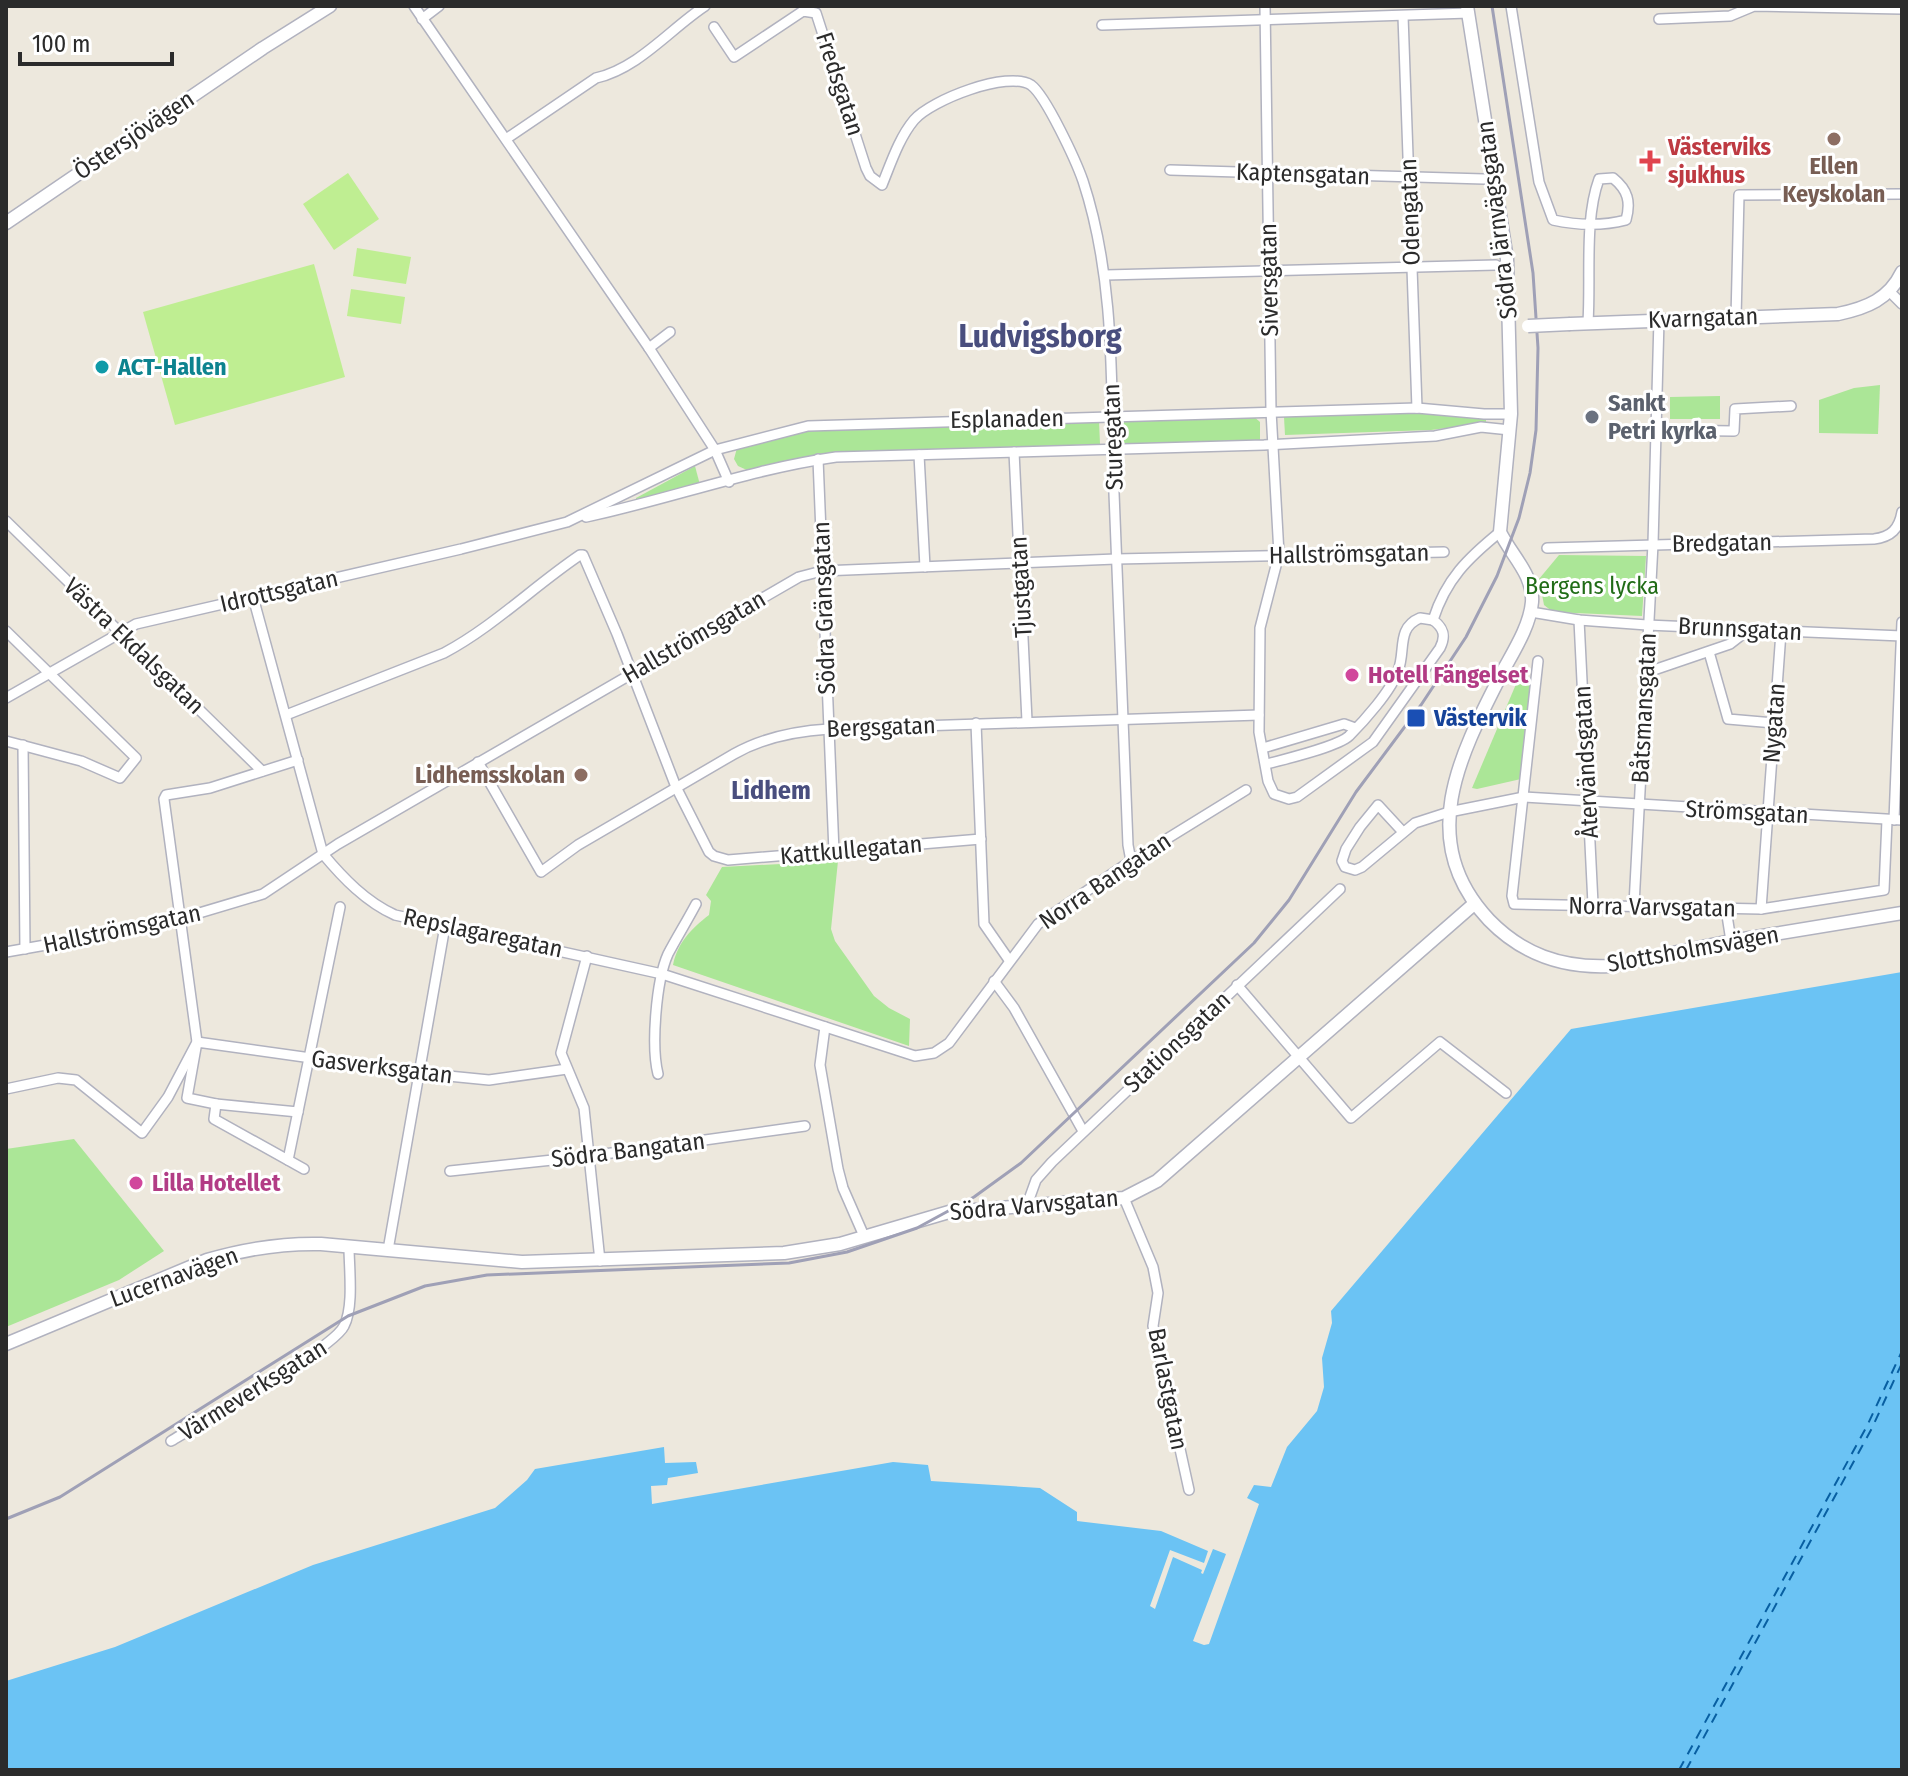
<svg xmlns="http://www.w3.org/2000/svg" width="1908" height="1776" font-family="'Fira Sans Condensed',sans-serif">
<rect width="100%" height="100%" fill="#ede8dd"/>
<g fill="#abe697">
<polygon points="1880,385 1878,434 1819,433 1819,400 1854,388"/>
<polygon points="1720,396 1720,419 1670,419 1670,397"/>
<polygon points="1433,413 1486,419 1486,423 1431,430 1285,435 1284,417"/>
<polygon points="1252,415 1260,422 1260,440 1124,444 1119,439 1121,421"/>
<polygon points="1099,420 1100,444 822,454 749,471 738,466 734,459 737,448 798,432 824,428"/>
<polygon points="695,466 700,485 636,500 636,498"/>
<polygon points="1559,555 1646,556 1642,616 1553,612 1544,605 1539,579"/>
<polygon points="1522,670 1532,681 1521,779 1477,789 1472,788"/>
<path d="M838 861 831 929 835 941 874 996 889 1008 910 1019 909 1046 673 965C678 942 691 929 709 915L711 901 706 895 722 867Z"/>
<polygon points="74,1139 164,1251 119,1280 6,1327 6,1149"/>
</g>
<g fill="#bfee92">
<polygon points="348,173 379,219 334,250 303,204"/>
<polygon points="357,248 411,257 406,284 353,276"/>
<polygon points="314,264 345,377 175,425 143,312"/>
<polygon points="351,289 405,297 401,324 347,316"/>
</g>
<polygon fill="#6bc3f4" points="1902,972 1902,1770 6,1770 6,1681 115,1647 313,1565 495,1508 527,1480 535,1469 664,1447 665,1463 696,1462 698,1473 668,1478 667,1485 651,1486 652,1504 893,1462 928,1465 931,1481 1040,1488 1077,1512 1077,1521 1161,1531 1208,1551 1204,1563 1170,1550 1150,1606 1155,1609 1173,1557 1202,1570 1201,1573 1203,1574 1213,1549 1226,1554 1193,1641 1204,1645 1209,1644 1259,1504 1247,1498 1254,1485 1271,1487 1287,1447 1317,1411 1324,1387 1322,1358 1332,1323 1331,1311 1571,1029"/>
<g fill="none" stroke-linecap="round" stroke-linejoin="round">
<g stroke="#085fa2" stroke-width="2" stroke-dasharray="10 8" stroke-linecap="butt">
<polyline points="1679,1770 1867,1426 1902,1351"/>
<polyline points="1686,1770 1872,1428 1902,1363"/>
</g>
<defs>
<g id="street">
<polyline points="414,6 649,348 715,450 729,482"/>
<path d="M1265 6 1271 411 1279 554 1260 628 1259 732 1268 781 1274 794 1289 799 1297 797 1373 742 1440 648C1446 636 1444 628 1433 620"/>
<path d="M1511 6 1539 182 1553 220C1576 225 1603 226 1626 220 1631 202 1628 190 1613 178L1599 179C1584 220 1591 277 1588 322"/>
<polyline points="1403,16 1417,408"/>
<polyline points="422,19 439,6"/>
<polyline points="1659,19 1730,16 1754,6 1902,9"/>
<polyline points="1102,25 1469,13"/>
<path d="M714 27 734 57 803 11 816 13 866 168 870 176 882 185C891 163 899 138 914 120 931 100 1008 70 1031 85 1046 96 1076 161 1083 181 1116 281 1111 389 1114 493 1118 611 1123 728 1128 845L1131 861"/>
<path d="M506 139 596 78C639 68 670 29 705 6"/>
<polyline points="1170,170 1484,179"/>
<polyline points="1106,275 1496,265"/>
<polyline points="1890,292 1902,304"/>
<polyline points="1736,318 1739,195 1901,194"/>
<polyline points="649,348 670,332"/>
<polyline points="1656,430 1734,431 1735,409 1791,406"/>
<polyline points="1014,452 1027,721"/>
<polyline points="919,455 925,567"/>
<polyline points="818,459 834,852"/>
<path d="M586 517C670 499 751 469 836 457L1264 445 1435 436 1481 427 1510 430"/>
<polyline points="6,521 262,771"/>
<path d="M1547 548 1874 539C1891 537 1899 529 1902 512"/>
<path d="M253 597 323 854C343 878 366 902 395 915L662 974 915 1056 934 1053 949 1043 1038 924 1131 861 1246 790"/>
<polyline points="1531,612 1579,620 1647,625 1902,636"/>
<path d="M1433 620C1446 579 1468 558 1500 532"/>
<polyline points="1579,620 1593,904"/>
<polyline points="6,631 136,758 120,778 81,761 6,741"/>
<polyline points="1709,652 1728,719 1774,723"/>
<polyline points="1538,661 1512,896 1514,904 1761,909 1884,890 1887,820"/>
<polyline points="1645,673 1730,644 1748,630"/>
<polyline points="6,698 136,624 461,549 567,522 715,450 808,426 1417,408 1484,414 1511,414"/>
<path d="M286 715 444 653C493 627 534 586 580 555H583L617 634 676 787 709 852 714 856 728 860 981 839"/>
<polyline points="976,723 984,924 1009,960"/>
<polyline points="23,745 25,949"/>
<polyline points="1263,748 1344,724 1355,728"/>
<path d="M478 762 541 872 578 845 734 754C764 737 796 731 829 729L1259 715"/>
<path d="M1267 764C1285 759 1337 747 1349 736 1364 721 1391 691 1398 671 1406 651 1396 628 1420 618L1433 620"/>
<polyline points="1894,820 1902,622"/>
<polyline points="1402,831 1378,805 1360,827 1346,849 1342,861 1345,867 1355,870 1362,867 1415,823 1449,812 1524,797 1902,820"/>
<polyline points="1634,905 1653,544 1659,319"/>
<polyline points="1726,909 1731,941"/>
<polyline points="1761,909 1781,632"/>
<polyline points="6,952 159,925 263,894 338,844 799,577 822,571 1116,559 1444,552"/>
<polyline points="587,956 561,1053 584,1108 600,1261"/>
<polyline points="994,981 1014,1008 1083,1131"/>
<polyline points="1237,985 1351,1118 1440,1042 1506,1093"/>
<polyline points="825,1027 820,1065 838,1169 843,1188 864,1236"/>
<path d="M658 1074C651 1046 656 981 668 954 677 937 687 921 696 904"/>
<polyline points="6,1089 58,1078 76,1080 142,1133 168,1097 197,1042 164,799 166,795 210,788 298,760"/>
<polyline points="216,1104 298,1112"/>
<polyline points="288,1160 340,907"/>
<polyline points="304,1169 214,1119 216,1104 187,1098 197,1042 418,1073 489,1080 567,1069"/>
<polyline points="450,1171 590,1156 805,1126"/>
<polyline points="1124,1198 1153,1267 1158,1293 1153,1326 1189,1490"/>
<polyline points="1027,1205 1036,1180 1052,1162 1340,889"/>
<polyline points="388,1250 445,926"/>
<path d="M171 1441C200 1423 333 1349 344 1326 354 1307 349 1268 349 1247"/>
</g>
<g id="secondary">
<path d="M1467 6 1507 259 1511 414 1500 532C1511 555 1534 575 1532 602 1530 625 1515 649 1504 669 1462 751 1413 839 1489 920 1522 954 1561 968 1609 966L1731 941 1902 913"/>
<polyline points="6,223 263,48 330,6"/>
<path d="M1570 324 1838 314C1867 308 1889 299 1902 272"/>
<path d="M6 1344 207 1260C245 1249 281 1243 321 1244L522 1262 784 1253 840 1244 949 1212 1124 1198 1157 1181 1474 904"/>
</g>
</defs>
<use href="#street" stroke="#b1b2bf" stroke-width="12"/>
<use href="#secondary" stroke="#b1b2bf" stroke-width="15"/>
<use href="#street" stroke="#fff" stroke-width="9"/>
<use href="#secondary" stroke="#fff" stroke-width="12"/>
<polyline stroke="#9fa0b6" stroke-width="3" points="6,1519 60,1497 348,1316 425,1286 487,1275 789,1263 847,1252 917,1228 974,1197 1021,1163 1254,943 1289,900 1356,792 1421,705 1466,637 1497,576 1519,518 1530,473 1536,430 1538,348 1533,273 1492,6"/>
<defs>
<polyline id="secondary-bridge" points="1528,326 1570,324"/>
</defs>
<use href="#secondary-bridge" stroke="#b1b2bf" stroke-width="15" stroke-linecap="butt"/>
<use href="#secondary-bridge" stroke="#fff" stroke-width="12"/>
</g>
<g fill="#8d6e63" stroke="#fff" stroke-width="3">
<circle cx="1834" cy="139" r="8"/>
<circle cx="581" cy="775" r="8"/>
</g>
<path fill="#e0444e" stroke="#fff" stroke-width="3" d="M1646 149h8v8h8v8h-8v8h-8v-8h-8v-8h8z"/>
<circle fill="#0f9aa8" stroke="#fff" stroke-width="3" cx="102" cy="367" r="8"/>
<circle fill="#6b7280" stroke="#fff" stroke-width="3" cx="1592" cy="417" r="8"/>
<g fill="#d1479c" stroke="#fff" stroke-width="3">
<circle cx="1352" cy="675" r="8"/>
<circle cx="136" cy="1183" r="8"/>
</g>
<rect fill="#1a4fb4" stroke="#fff" stroke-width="3" x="1406" y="708" width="20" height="20" rx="4"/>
<g text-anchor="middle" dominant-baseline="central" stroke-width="6" stroke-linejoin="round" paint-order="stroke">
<g font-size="24" fill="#2b2b2b" stroke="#fff">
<text transform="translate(840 84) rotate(72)">Fredsgatan</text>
<text transform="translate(134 135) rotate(-34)">Östersjövägen</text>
<text transform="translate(1303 174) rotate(2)">Kaptensgatan</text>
<text transform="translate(1410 212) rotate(-92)">Odengatan</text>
<text transform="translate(1497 220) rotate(-97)">Södra Järnvägsgatan</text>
<text transform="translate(1269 280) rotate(-91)">Siversgatan</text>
<text transform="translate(1703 318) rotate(-2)">Kvarngatan</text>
<text transform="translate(1007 419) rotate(-1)">Esplanaden</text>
<text transform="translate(1113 437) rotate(-92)">Sturegatan</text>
<text transform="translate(1722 543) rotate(-1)">Bredgatan</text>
<text transform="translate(1349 554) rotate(-1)">Hallströmsgatan</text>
<text transform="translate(1021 587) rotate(-93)">Tjustgatan</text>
<text transform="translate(279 591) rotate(-13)">Idrottsgatan</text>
<text transform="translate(824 608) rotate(-92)">Södra Gränsgatan</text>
<text transform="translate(1740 629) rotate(3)">Brunnsgatan</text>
<text transform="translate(694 637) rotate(-30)">Hallströmsgatan</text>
<text transform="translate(134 646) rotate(44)">Västra Ekdalsgatan</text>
<text transform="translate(1644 708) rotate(-87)">Båtsmansgatan</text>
<text transform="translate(1774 723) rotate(-86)">Nygatan</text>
<text transform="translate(881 727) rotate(-2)">Bergsgatan</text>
<text transform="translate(1586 762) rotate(-93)">Återvändsgatan</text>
<text transform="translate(1747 812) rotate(3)">Strömsgatan</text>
<text transform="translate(851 850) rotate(-5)">Kattkullegatan</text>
<text transform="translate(1105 881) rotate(-34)">Norra Bangatan</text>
<text transform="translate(1652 907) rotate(1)">Norra Varvsgatan</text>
<text transform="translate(122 929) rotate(-12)">Hallströmsgatan</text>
<text transform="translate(483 933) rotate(12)">Repslagaregatan</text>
<text transform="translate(1693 949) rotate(-10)">Slottsholmsvägen</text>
<text transform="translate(1177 1042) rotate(-43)">Stationsgatan</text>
<text transform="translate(382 1067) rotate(7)">Gasverksgatan</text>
<text transform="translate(628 1150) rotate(-7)">Södra Bangatan</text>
<text transform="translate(1034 1205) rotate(-5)">Södra Varvsgatan</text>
<text transform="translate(174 1277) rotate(-20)">Lucernavägen</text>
<text transform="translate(1168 1389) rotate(79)">Barlastgatan</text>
<text transform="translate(253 1390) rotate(-32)">Värmeverksgatan</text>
</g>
<g font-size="24" font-weight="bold" fill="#be3a42" stroke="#fff" text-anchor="start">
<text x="1668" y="147">Västerviks<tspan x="1668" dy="28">sjukhus</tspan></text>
</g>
<g font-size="24" font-weight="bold" fill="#785e54" stroke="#fff">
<text x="1834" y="166">Ellen<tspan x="1834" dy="28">Keyskolan</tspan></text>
<text x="565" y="775" text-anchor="end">Lidhemsskolan</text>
</g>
<g font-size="24" font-weight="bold" fill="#0d838f" stroke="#fff" text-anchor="start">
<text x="118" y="367">ACT-Hallen</text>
</g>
<g font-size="24" font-weight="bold" fill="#5b616d" stroke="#fff" text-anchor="start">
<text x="1608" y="403">Sankt<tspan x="1608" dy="28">Petri kyrka</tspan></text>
</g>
<g font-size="24" fill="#216c17" stroke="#fff">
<text x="1592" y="586">Bergens lycka</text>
</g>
<g font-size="24" font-weight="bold" fill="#b23c85" stroke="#fff" text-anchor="start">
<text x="1368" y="675">Hotell Fängelset</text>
<text x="152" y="1183">Lilla Hotellet</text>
</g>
<g font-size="24" font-weight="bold" fill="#164399" stroke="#fff" text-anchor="start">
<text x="1434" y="718">Västervik</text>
</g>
<g font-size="26" font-weight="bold" fill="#494e7e" stroke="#fff">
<text x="771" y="790">Lidhem</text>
</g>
<g font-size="32" font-weight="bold" fill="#494e7e" stroke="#fff">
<text x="1040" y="336">Ludvigsborg</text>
</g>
</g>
<rect width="1908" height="1776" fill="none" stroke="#2b2b2b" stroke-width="16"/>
<path d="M20 52v12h152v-12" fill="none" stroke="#2b2b2b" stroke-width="4"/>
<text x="32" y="52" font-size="24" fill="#2b2b2b" stroke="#ffffff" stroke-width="6" paint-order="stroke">100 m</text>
</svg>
